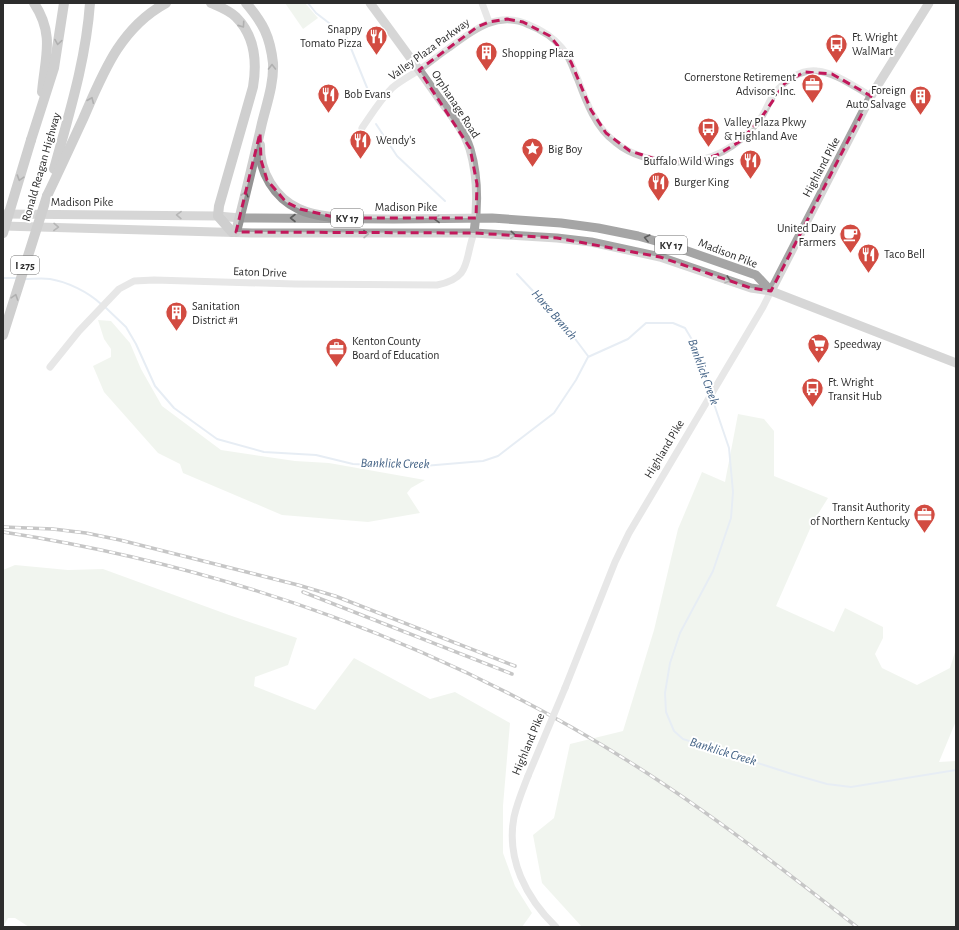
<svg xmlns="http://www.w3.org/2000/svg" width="959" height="930" font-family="'Alegreya Sans',sans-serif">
<rect width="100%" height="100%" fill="#fff"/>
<g fill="#e1e9dc">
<polygon points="285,3 305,3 318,18 303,29"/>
<polygon points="98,320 111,321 130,343 141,369 162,406 221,450 295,461 329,463 425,480 411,488 407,493 420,513 368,522 282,515 183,473 180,464 158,453 104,392 93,366 111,357 111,349 104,339"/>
<polygon points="738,414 764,419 774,431 774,476 828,498 813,522 776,606 834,632 845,608 883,627 883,638 875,654 882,668 917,685 950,668 956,649 956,721 939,762 956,761 956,927 582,927 542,883 533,835 554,818 570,744 623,731 654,630 678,529 702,472 725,482"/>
<polygon points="15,565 68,570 103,569 229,615 297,638 288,665 255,677 254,686 315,710 354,658 430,699 455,692 510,723 503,806 503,853 515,886 532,913 522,927 29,927 15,918 8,918 3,927 3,570"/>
</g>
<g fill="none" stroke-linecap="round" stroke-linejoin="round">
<g stroke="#cad8e7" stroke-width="2">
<polyline points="308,3 316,13 346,36 370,95"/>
<polyline points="376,124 397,156 445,201"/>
<polyline points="517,274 564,324 588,356"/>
<polyline points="3,278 18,278"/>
<path d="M24 279C33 279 42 278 50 279 68 282 88 292 101 304"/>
<polyline points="105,307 126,327 136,344 155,386 174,408 217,439 264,452 316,455 353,464 412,467 483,461 498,456 554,413 576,380 588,357 628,339 646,323 673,323 685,328 697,348 710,392"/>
<polyline points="712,398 729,448 733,492 731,518 713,571 680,633 670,663 665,693 666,712 674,731 683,739 792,774 827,784 851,787 956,770"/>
</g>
<g stroke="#cacaca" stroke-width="7">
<polyline points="482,3 489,22"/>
<path d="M362 128C371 115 380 100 392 88 400 81 410 76 419 70 429 63 439 55 449 48 473 30 498 10 529 25 542 30 553 37 562 48 570 57 573 69 578 80 586 102 596 128 615 142 633 157 658 162 681 162 713 162 738 146 758 122 765 114 768 102 775 93 784 81 801 69 817 71 837 73 854 87 871 96"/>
<path d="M50 367 79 331 119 289 134 281 154 280 295 284 437 285C472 278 464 260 474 233"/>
<polyline points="565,688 615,562 629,533 763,307 771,291"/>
<path d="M528 776C523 789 517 803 514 817 506 859 526 898 556 927"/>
</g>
<g stroke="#a5a5a5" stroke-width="9">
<path d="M370 3C393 34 416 65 438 97 450 113 464 130 470 149 478 176 478 205 474 233"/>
<polyline points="3,214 218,216 240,218 394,219 492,218 561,223 598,228 638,236 670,245 756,275 771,291"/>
<polyline points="3,226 252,233 474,233 557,238 591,242 660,257 751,288 771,291 956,363"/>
<polyline points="771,291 871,96 929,3"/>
</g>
<g stroke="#949494" stroke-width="10">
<path d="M34 3C55 35 45 57 42 92"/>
<path d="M211 3C220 7 229 10 236 17 255 36 257 63 253 87L219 206 218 216 232 232"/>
<polyline points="31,140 54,68 64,3"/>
<path d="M260 145C259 172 275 198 299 209 311 215 325 216 338 218"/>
<path d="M54 169C69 114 86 60 90 3"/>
<path d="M47 196C59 171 71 145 83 119 103 73 120 28 166 3"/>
<path d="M236 232C245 196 254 159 262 123 267 103 274 83 273 63 270 36 263 23 246 3"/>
</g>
<defs>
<g id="rail">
<polyline points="3,527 53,529 86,533 120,540 298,585 335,596 515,666"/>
<path d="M3 532C228 567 444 644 636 766 713 815 785 871 857 927"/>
<polyline points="303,592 512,674"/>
</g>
</defs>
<use href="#rail" stroke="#828282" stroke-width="3.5"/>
<use href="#rail" stroke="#fff" stroke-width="2" stroke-dasharray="6" stroke-linecap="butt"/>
<polyline stroke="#cacaca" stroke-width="7" points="528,776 565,688"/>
<g stroke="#949494" stroke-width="10">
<polyline points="3,233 31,140"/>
<polyline points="3,335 47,196"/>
</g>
</g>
<defs><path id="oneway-chevron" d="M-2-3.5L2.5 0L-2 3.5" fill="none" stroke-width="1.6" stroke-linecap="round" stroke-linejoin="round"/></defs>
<g stroke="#515151">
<use href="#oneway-chevron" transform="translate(242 25) rotate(55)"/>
<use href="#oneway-chevron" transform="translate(58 42) rotate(99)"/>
<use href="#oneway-chevron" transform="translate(272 67) rotate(-90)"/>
<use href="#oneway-chevron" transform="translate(91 100) rotate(-67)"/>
<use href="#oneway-chevron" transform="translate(20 178) rotate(107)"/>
<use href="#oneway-chevron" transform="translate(245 194) rotate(-76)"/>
<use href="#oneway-chevron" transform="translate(15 297) rotate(-72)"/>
</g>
<g stroke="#5d5d5d">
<use href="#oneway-chevron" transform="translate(179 215) rotate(-179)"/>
<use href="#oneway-chevron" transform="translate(293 218) rotate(-180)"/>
<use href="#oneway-chevron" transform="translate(437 219) rotate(179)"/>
<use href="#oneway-chevron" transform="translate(56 227) rotate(1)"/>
<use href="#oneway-chevron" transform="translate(366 234) rotate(-1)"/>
<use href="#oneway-chevron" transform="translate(513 235) rotate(3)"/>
<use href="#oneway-chevron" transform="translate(647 238) rotate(-166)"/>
<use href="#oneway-chevron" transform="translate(728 280) rotate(19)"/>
</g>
<path d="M0 0H959V930H0ZM507 19 523 22 550 36 571 62 591 110 606 133 630 151 659 160 697 161 717 155 739 142 759 121 785 83 804 72 832 74 871 96 771 291 751 288 660 257 557 238 474 233 236 232 260 133 261 160 267 180 286 202 300 209 338 218H476L477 184 470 148 419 70 477 27 489 22Z" fill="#fff" fill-opacity=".55" fill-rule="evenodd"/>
<path fill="none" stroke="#c2185b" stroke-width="3" stroke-dasharray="8 5" stroke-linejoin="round" d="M507 19 523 22 550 36 571 62 591 110 606 133 630 151 659 160 697 161 717 155 739 142 759 121 785 83 804 72 832 74 871 96 771 291 751 288 660 257 557 238 474 233 236 232 260 133 261 160 267 180 286 202 300 209 338 218H476L477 184 470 148 419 70 477 27 489 22Z"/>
<defs>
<symbol id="restaurant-pin" viewBox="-11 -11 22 30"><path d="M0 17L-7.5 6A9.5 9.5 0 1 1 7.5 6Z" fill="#d24b41" stroke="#fff"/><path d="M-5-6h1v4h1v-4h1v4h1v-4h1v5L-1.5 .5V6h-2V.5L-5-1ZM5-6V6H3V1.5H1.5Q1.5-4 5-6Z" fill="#fff"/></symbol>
<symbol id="bus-pin" viewBox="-11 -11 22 30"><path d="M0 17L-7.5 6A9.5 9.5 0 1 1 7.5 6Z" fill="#d24b41" stroke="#fff"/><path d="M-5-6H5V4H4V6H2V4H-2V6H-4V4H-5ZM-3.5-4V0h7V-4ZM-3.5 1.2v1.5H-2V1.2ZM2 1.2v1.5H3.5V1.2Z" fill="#fff"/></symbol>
<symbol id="building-pin" viewBox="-11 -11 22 30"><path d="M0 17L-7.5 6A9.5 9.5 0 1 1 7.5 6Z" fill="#d24b41" stroke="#fff"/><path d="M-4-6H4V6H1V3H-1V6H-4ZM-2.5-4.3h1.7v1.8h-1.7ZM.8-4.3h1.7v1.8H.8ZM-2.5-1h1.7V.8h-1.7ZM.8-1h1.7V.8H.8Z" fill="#fff"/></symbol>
<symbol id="office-pin" viewBox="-11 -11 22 30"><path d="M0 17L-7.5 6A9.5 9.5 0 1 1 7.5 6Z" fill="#d24b41" stroke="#fff"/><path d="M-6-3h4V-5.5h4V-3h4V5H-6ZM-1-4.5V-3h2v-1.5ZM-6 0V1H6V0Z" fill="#fff"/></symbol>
<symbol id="sight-pin" viewBox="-11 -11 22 30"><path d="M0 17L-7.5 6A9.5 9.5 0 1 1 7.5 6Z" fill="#d24b41" stroke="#fff"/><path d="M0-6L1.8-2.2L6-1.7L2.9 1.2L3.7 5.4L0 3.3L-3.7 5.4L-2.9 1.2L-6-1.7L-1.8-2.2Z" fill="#fff"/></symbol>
<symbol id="cafe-pin" viewBox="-11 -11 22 30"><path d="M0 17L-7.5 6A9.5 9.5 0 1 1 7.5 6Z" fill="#d24b41" stroke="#fff"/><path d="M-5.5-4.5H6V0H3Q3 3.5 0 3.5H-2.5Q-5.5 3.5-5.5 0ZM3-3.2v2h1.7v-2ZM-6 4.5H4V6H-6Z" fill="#fff"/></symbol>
<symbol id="supermarket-pin" viewBox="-11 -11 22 30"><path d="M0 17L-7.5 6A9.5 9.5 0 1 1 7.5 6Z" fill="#d24b41" stroke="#fff"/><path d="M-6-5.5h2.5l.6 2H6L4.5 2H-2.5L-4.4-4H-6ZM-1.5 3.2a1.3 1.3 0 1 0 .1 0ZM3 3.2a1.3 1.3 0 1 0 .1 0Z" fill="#fff"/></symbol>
</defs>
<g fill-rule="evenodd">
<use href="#restaurant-pin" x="364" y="24" width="25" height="34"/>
<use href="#bus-pin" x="824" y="32" width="25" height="34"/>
<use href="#building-pin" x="474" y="40" width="25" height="34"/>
<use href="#office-pin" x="800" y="72" width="25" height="34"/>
<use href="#restaurant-pin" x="316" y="82" width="25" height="34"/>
<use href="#building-pin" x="908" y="84" width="25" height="34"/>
<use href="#bus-pin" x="696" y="116" width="25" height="34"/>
<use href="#restaurant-pin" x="348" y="128" width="25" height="34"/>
<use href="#sight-pin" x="520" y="136" width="25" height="34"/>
<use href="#restaurant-pin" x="738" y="148" width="25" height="34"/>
<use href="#restaurant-pin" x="646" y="170" width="25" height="34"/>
<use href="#cafe-pin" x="838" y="222" width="25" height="34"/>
<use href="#restaurant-pin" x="856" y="242" width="25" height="34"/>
<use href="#building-pin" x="164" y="300" width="25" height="34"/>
<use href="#supermarket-pin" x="806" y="332" width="25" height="34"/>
<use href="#office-pin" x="324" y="336" width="25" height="34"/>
<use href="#bus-pin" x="800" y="376" width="25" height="34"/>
<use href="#office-pin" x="912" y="502" width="25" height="34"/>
</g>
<g text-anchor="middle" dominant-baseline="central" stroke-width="4" stroke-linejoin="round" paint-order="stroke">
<g fill="#fff" stroke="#6c6c6c" stroke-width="1">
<rect x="331" y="209" width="32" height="18" rx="3"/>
<rect x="655" y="236" width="32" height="18" rx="3"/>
<rect x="11" y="256" width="28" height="18" rx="3"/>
</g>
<g font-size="11" font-weight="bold" fill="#2d2d2d">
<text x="347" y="218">KY 17</text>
<text x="671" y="245">KY 17</text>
<text x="25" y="265">I 275</text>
</g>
<g font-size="12" fill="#2d2d2d" stroke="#fff" text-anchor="start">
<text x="362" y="29" text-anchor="end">Snappy<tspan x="362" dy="14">Tomato Pizza</tspan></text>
<text x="852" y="37">Ft. Wright<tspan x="852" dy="14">WalMart</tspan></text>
<text x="502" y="53">Shopping Plaza</text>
<text x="796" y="77" text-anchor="end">Cornerstone Retirement<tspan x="796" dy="14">Advisors, Inc.</tspan></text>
<text x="906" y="90" text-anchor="end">Foreign<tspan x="906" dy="14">Auto Salvage</tspan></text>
<text x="344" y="94">Bob Evans</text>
<text x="724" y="122">Valley Plaza Pkwy<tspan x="724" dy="14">&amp; Highland Ave</tspan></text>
<text x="376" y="140">Wendy's</text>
<text x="548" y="149">Big Boy</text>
<text x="734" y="161" text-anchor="end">Buffalo Wild Wings</text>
<text x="674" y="182">Burger King</text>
<text x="836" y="228" text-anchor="end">United Dairy<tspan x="836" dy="14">Farmers</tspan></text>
<text x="884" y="254">Taco Bell</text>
<text x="192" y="306">Sanitation<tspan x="192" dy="14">District #1</tspan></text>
<text x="352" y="341">Kenton County<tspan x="352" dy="14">Board of Education</tspan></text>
<text x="834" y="344">Speedway</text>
<text x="828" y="382">Ft. Wright<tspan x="828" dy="14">Transit Hub</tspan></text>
<text x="910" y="507" text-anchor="end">Transit Authority<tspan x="910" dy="14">of Northern Kentucky</tspan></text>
</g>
<g font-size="12" fill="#2d2d2d" stroke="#fff">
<text transform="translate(429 49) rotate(-36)">Valley Plaza Parkway</text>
<text transform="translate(456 104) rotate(57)">Orphanage Road</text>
<text transform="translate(41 167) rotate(-74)">Ronald Reagan Highway</text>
<text transform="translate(821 167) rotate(-62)">Highland Pike</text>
<text x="82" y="202">Madison Pike</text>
<text x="406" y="207">Madison Pike</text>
<text transform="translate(728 253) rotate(21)">Madison Pike</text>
<text transform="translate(260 272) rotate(2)">Eaton Drive</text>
<text transform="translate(664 449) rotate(-59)">Highland Pike</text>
<text transform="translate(528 744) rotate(-67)">Highland Pike</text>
</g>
<g font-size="13" font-style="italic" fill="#446386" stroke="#fff">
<text transform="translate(554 315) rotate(49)">Horse Branch</text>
<text transform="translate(703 372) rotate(70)">Banklick Creek</text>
<text transform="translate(395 464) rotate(1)">Banklick Creek</text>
<text transform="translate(723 752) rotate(17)">Banklick Creek</text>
</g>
</g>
<rect width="959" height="930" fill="none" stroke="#2d2d2d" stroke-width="8"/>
</svg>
